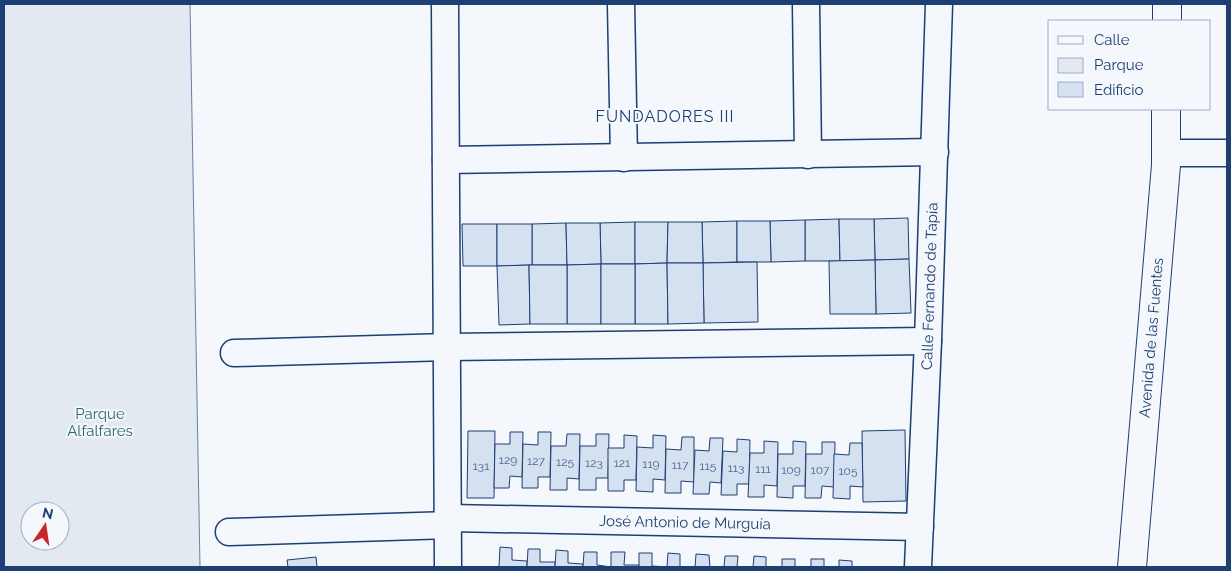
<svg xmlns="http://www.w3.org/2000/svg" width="1231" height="571" font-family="Raleway,sans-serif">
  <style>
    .green { fill: #e3e9f0; stroke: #687fa3; fill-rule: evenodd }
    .building { fill: #d5e0f0; stroke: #1d3f73 }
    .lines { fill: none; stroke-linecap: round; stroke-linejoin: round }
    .street-casing { stroke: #1d3f73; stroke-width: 29 }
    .secondary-casing { stroke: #1d3f73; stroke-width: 30 }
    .street { stroke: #f4f7fb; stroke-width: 26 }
    .secondary { stroke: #f4f7fb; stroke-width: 28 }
    .labels { text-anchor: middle; stroke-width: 4; stroke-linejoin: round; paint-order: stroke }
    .number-label { font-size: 12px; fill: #4b6792 }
    .street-label { font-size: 15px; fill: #1d3f73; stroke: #f4f7fb }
    .park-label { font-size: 15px; fill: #2c6c60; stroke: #f4f7fb }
    .neighbourhood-label { font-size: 16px; letter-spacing: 1px; fill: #1d3f73; stroke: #f4f7fb }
  </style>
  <rect width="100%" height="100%" fill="#f4f7fb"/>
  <!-- green -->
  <path class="green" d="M4,4H190L200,567H4ZM30,511H60V541H30Z"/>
  <!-- building -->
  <g class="building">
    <polygon points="908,218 909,259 875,260 874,219"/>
    <polygon points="839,219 840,261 805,261 805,220"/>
    <polygon points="839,219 874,219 875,260 840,261"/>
    <polygon points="805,220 805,261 771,262 770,221"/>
    <polygon points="737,221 737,262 703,263 702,222"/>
    <polygon points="737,221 770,221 771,262 737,262"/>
    <polygon points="635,222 635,264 601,264 600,223"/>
    <polygon points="635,222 668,222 667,263 635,264"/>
    <polygon points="668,222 702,222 703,263 667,263"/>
    <polygon points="566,223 567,265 532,265 532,224"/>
    <polygon points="566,223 600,223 601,264 567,265"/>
    <polygon points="462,224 497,224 497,266 463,266"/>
    <polygon points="497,224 532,224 532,265 497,266"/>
    <polygon points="909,259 911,313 876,314 875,260"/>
    <polygon points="875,260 876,314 830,314 829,261"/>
    <polygon points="757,262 758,322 704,323 703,263"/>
    <polygon points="667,263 668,324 635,324 635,264"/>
    <polygon points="667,263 703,263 704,323 668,324"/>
    <polygon points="601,264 601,324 567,324 567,265"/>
    <rect x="601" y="264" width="34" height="60"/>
    <polygon points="529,265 530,324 499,325 497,266"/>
    <polygon points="529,265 567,265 567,324 530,324"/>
    <polygon points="905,430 906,501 863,502 862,431"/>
    <polygon points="468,431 495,431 494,498 467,498"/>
    <polygon points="510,432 523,432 522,477 510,476 509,488 494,488 495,444 510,444"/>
    <polygon points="538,432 551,432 550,477 538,477 538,488 522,488 523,444 538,445"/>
    <polygon points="567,434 580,434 579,479 567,478 567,490 550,490 551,446 566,446"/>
    <polygon points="596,434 609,434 608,478 596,478 596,490 579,490 580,446 596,446"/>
    <polygon points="624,435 637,436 636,480 624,480 624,491 608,491 608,448 624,448"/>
    <polygon points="653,435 666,436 665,480 653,479 653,492 636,491 637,447 653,448"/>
    <polygon points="682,437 694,437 694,482 681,481 681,493 665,493 666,449 681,450"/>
    <polygon points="710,438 723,438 721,483 710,482 709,494 693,494 695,450 709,451"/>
    <polygon points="737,439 750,440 749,484 737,484 737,495 721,495 723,451 737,452"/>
    <polygon points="764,441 778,442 777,486 764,485 764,497 748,497 750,453 764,453"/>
    <polygon points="793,441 806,442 805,486 793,486 793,498 777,497 778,454 793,454"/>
    <polygon points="822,442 835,442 834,487 822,486 821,498 805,498 806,454 822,454"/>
    <polygon points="850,443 862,443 863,487 850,486 850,499 833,498 834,454 849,455"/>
    <polygon points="500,547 512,548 512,560 527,561 527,567 499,567"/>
    <polygon points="528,549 540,549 540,562 555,562 555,567 527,567"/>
    <polygon points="556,550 568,551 568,563 583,564 583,567 555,567"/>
    <polygon points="584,552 597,552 597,565 611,567 583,567"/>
    <polygon points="611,552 625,552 624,565 639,565 639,567 611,567"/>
    <polygon points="639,553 652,553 652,566 667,567 639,567"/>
    <polygon points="668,553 680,554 680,567 695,567 667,567"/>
    <polygon points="696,554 709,555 710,567 695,567"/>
    <polygon points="725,556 738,556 737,567 724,567"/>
    <polygon points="754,556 766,557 766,567 753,567"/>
    <polygon points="316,557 317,567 288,567 287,560"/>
    <rect x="782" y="559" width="13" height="8"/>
    <rect x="811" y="559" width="13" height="8"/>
    <polygon points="839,560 852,561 852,567 839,567"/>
  </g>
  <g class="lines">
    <!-- street casing -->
    <g class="street-casing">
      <g id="street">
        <polyline points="445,4 448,567"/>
        <polyline points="621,4 624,158"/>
        <polyline points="806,4 808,155"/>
        <polyline points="1166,153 1227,153"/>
        <polyline points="446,160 935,152"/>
        <polyline points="234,353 448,347 928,341"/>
        <path id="s1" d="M450,518L920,527"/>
        <polyline points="229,532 450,525"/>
        <path id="s2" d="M918,567L928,341L939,4"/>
      </g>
    </g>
    <!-- secondary casing -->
    <g class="secondary-casing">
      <g id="secondary">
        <polyline points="1167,21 1167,4"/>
        <path id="s3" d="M1132,567L1166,165V109"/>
      </g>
    </g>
    <!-- street -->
    <use href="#street" class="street"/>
    <!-- secondary -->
    <use href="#secondary" class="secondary"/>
  </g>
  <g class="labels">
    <!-- number labels -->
    <g class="number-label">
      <text x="508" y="464">129</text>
      <text x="536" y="465">127</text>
      <text x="565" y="466">125</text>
      <text x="594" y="467">123</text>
      <text x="622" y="467">121</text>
      <text x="651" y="468">119</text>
      <text x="680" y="469">117</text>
      <text x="481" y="470">131</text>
      <text x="708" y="470">115</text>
      <text x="736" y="472">113</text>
      <text x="763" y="473">111</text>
      <text x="791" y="474">109</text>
      <text x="820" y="474">107</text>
      <text x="848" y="475">105</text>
    </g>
    <!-- street labels -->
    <g class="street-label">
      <text dy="5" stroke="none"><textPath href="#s2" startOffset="281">Calle Fernando de Tapía</textPath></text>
      <text dy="5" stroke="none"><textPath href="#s3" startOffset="230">Avenida de las Fuentes</textPath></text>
      <text dy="5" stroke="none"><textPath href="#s1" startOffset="235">José Antonio de Murguía</textPath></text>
    </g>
    <!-- park labels -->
    <g class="park-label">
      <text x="100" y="419">Parque<tspan x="100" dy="17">Alfalfares</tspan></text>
    </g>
    <!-- neighbourhood labels -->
    <g class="neighbourhood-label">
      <text x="665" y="122">FUNDADORES III</text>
    </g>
  </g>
  <!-- border -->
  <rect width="1231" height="571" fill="none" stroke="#1d3f73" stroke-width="10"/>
  <!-- legend -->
  <rect x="1048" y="20" width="162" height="90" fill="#f4f7fb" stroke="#9eadc5"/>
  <rect x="1058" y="36" width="25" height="8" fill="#f4f7fb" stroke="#9eadc5"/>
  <text x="1094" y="45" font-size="15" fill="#1d3f73">Calle</text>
  <rect x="1058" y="58" width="25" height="15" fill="#e3e9f0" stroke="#9eadc5"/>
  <text x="1094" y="70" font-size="15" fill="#1d3f73">Parque</text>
  <rect x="1058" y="82" width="25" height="15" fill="#d5e0f0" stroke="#9eadc5"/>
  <text x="1094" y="95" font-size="15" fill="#1d3f73">Edificio</text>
  <!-- north arrow -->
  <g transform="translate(45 526) rotate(13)"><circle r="24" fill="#f4f7fb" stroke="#9eadc5"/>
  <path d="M0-4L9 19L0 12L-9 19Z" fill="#c62828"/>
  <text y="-8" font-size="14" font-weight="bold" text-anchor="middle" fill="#1d3f73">N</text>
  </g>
</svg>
